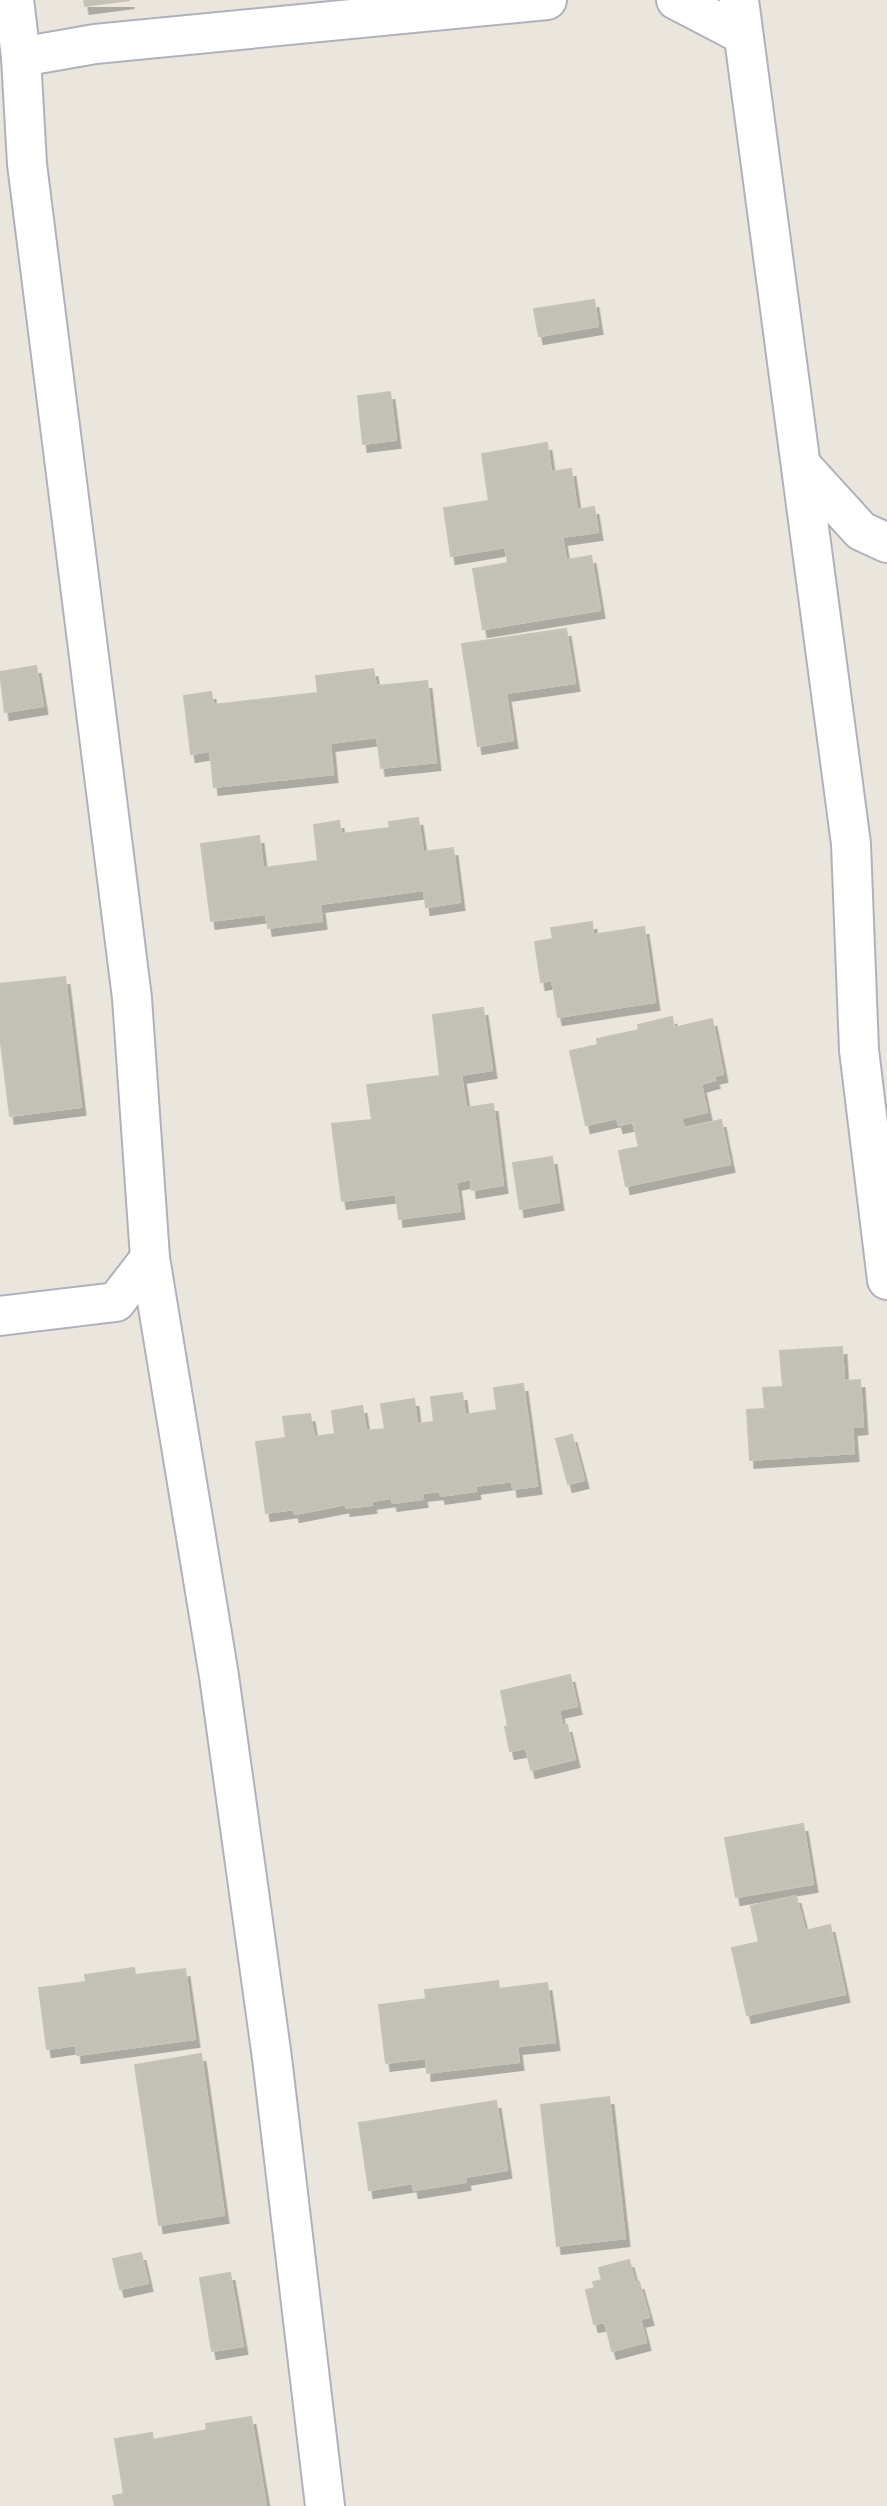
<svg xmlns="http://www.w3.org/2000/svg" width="887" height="2506" font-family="Helvetica,sans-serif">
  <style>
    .building { fill: #c3c0b8; stroke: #c6c2b7; stroke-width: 2; filter: url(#shadow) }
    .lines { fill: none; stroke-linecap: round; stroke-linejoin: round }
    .minor-casing { stroke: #b0b1bc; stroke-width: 42 }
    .minor { stroke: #fff; stroke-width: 38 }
  </style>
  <defs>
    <filter id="shadow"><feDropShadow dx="4.5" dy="8" stdDeviation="0" flood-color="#0004"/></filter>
  </defs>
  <rect width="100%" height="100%" fill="#eae6dd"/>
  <!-- building -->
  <g class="building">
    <polygon points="84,0 130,0 85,6"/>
    <polygon points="594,300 598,326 539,336 534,309"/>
    <polygon points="390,392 396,440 363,444 358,396"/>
    <polygon points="547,443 551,472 571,469 577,510 594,507 598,532 562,537 566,560 591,556 600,610 483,629 473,569 508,563 505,547 451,556 444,508 489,501 482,454"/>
    <polygon points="566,629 575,683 506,693 513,740 478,746 462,644"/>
    <polygon points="36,666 43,706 5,712 0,672"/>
    <polygon points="373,669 376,686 427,681 436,762 381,768 377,737 330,743 333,774 214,787 210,751 191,754 184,696 211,692 213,705 318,693 316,676"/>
    <polygon points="418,818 423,852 453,848 460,902 426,907 424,890 320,904 322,921 268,928 266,914 211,921 201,844 259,836 263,868 318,861 314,825 339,821 341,834 390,828 389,822"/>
    <polygon points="592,922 593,935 644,927 655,1002 558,1017 552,980 541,982 535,942 553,939 551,928"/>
    <polygon points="65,977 81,1107 10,1116 0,1035 0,984"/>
    <polygon points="483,1008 492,1070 461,1075 466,1108 493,1104 503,1185 472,1190 471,1179 456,1182 460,1211 399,1219 396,1194 342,1201 332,1124 372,1120 367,1085 440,1076 433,1015"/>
    <polygon points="672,1017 674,1028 712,1019 723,1074 714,1076 715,1080 701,1084 707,1112 681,1118 684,1128 721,1120 730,1164 626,1186 619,1151 639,1147 633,1122 619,1125 617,1118 586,1125 570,1051 598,1045 597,1039 639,1030 638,1025"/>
    <polygon points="552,1157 559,1202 520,1209 513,1163"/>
    <polygon points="842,1347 844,1381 860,1380 863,1426 852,1427 854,1453 750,1460 747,1410 765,1409 763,1388 783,1387 780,1351"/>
    <polygon points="523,1384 537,1486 513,1489 512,1481 475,1486 476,1491 441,1496 440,1491 422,1493 423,1499 393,1503 392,1498 371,1501 372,1505 346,1508 346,1504 295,1514 294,1509 266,1513 256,1442 286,1438 283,1417 310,1414 314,1437 335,1434 332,1411 362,1406 366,1431 385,1429 381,1404 414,1399 417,1424 434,1422 431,1397 462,1393 465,1415 497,1410 494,1388"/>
    <polygon points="572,1435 584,1480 568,1484 556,1439"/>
    <polygon points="570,1675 577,1706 559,1710 562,1726 567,1725 575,1759 531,1770 526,1748 510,1751 505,1727 508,1726 501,1691"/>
    <polygon points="803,1824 813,1884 736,1897 725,1838"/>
    <polygon points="796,1896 805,1931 830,1925 845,1994 747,2015 732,1948 759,1942 751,1906"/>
    <polygon points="134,1968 135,1975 185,1969 195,2039 77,2055 76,2045 47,2049 39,1988 86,1982 85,1975"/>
    <polygon points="498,1981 499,1989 547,1983 555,2042 517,2046 519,2062 427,2073 426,2058 386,2063 379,2005 426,1999 425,1990"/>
    <polygon points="201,2054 224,2215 159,2225 135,2065"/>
    <polygon points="609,2097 625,2238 557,2246 541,2105"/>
    <polygon points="496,2101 507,2170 465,2177 466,2182 414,2190 413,2183 369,2190 359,2123"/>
    <polygon points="141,2253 148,2283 120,2289 113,2259"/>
    <polygon points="629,2260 635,2283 639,2282 649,2317 640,2319 646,2342 612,2351 605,2322 594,2324 586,2290 595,2288 593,2282 602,2280 599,2268"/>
    <polygon points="230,2273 243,2346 212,2351 200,2278"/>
    <polygon points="251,2417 266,2506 115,2506 113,2496 124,2494 115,2439 152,2433 153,2440 207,2430 206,2424"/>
  </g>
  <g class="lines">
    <!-- minor casing -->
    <g class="minor-casing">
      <g id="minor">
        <polyline points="14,0 21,57 27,164 132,998 150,1258 219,1676 272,2058 325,2506"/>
        <polyline points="676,0 743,35"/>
        <polyline points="739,0 851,844 859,1050 887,1280"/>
        <polyline points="21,57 95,44 547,0"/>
        <polyline points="802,466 861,531 887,543"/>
        <polyline points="0,1316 116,1302 150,1258"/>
      </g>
    </g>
    <!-- minor -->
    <use href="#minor" class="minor"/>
  </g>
</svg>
